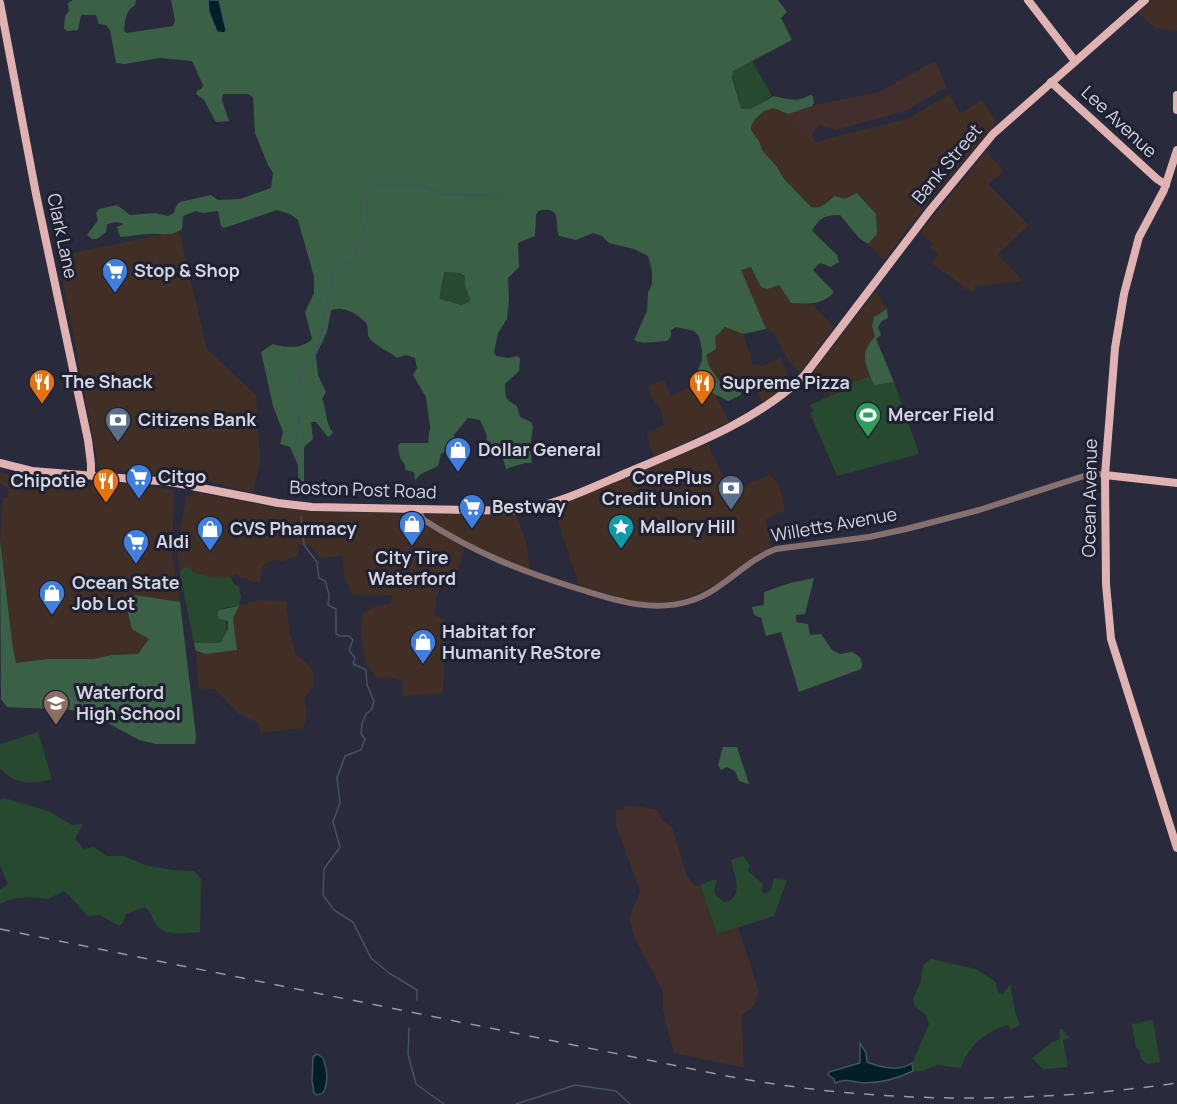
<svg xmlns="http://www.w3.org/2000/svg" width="1177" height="1104" font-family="Manrope,sans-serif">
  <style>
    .commercial { fill: #412f26 }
    .industrial { fill: #422e2a }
    .green { fill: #264930 }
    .forest { fill: #3a6145; fill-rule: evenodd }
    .water { fill: #021f27; stroke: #40555e; stroke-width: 1.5 }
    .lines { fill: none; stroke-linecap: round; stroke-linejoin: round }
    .stream { stroke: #40555e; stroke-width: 1.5 }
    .minor { stroke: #866f6f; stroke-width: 6 }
    .major { stroke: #e0b2b2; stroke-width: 8 }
    .rail { stroke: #9698a5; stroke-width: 1.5; stroke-dasharray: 10 10; stroke-linecap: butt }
    .labels { text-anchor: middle; stroke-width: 6; stroke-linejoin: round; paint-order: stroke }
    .street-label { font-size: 18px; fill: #d2d4df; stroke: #1f2031 }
    .poi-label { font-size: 18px; font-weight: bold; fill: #d2d4df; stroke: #1f2031; text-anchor: start }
  </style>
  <rect width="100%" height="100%" fill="#292a3c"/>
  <!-- commercial -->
  <g class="commercial">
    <polygon points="1153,0 1177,0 1177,31 1156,28 1138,13"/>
    <polygon points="950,94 958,110 962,113 982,100 997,122 931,199 884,260 868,244 875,237 877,231 876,214 860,195 856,194 851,198 845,199 838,196 832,197 823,205 814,208 811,207 784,179 777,167 762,150 759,141 751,130 751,126 756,117 764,111 773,108 785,114 807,138 811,138 813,136 816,143 841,135 907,119"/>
    <polygon points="986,151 1004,171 988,184 1029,225 998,254 1023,281 975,286 975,291 965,289 963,286 932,263 938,254 930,248 933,243 920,233"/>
    <polygon points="179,231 207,349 256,395 260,460 253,493 195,478 99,468 58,256"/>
    <polygon points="751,267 761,287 767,289 779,285 787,297 798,303 813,305 834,327 801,372 789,362 774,333 766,329 741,273 741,270"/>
    <polygon points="876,291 887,309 874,317 872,325 876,338 864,358 870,376 846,385 846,389 830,396 825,386 816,377 814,379 810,376"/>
    <polygon points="725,327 743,334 753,364 763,366 780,358 791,383 775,396 763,403 749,378 735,386 729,383 723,386 709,366 706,355 716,346 715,337"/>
    <polygon points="664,380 671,396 693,385 701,385 703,389 711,391 715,393 729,422 654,457 646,434 664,425 661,410 657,403 655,404 647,387"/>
    <polygon points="709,443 711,452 730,489 734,491 770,474 779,485 785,510 765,520 772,547 757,554 719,582 703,591 678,601 639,603 579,585 553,506"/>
    <polygon points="0,472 22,479 49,482 139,484 174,490 172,554 180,602 135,595 128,606 149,639 138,654 112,655 93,659 48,659 16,663 13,649 0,540 3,498 8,497 8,488 0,483"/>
    <polygon points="195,492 278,508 323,512 402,513 409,515 464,548 454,587 439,589 436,600 434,615 445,620 443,693 402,696 403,681 388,677 377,678 366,664 361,636 363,613 375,606 391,603 392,595 353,595 344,576 343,556 320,558 312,547 298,544 298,555 283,561 273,560 262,567 260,584 236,575 228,578 214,578 192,572 180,573 178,555 178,543 186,498"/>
    <polygon points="459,513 517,515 527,546 530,569 501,559 462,540 428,518 427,515 431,514"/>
    <polygon points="257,600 286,601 290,634 296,655 308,664 314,674 314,686 304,698 307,712 304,728 260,733 259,724 238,713 215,689 199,690 196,651 200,654 237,650 233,618 239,606"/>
  </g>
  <!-- industrial -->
  <g class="industrial">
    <polygon points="935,61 947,87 905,111 836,130 821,125 815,129 811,138 807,138 785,114 814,105 879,92"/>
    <polygon points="631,805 657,810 662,820 672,827 687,876 695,886 700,885 717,934 738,927 759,991 754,1006 742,1015 744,1068 674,1053 663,1012 663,991 636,941 629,919 640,891 616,826 616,811"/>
  </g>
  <!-- green -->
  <g class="green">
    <polygon points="752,61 772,96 750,109 743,110 740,105 732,74 735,70"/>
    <path d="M446,272L460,273L465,276V285L470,299L469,302L460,305L440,299C439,296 444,274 446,272Z"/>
    <polygon points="870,376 874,385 894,382 919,454 837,476 810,413 814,411 810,405 846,389 846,385"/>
    <path d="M185,567L192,569V572L214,578L231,577L233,583L239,587L241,597L239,606L222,608C227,621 230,629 221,641L211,643H194L180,573L182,569Z"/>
    <path d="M38,732L52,779C31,785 15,785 0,768V744Z"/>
    <path d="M4,798L48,811L72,825L83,824L75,839L84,849L94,847L107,856H124L145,865L172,870L194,871L201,879L200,932C186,933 164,938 155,923C150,915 152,914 145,907L126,914L123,923L119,926L100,915L88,916C79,908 74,899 64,891L48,899L31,897L11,899L0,904V890L8,884L0,865V799Z"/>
    <path d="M743,856L750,866L748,871L763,884L762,891L764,894L771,890L774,878L787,880L774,916L717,934L700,885L712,880H717L714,890L715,895L724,902L730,901C743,890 734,875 731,860Z"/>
    <path d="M931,959L976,969L996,982L997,991L1002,995L1010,984L1015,1011L1020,1025L1011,1030L1008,1025C986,1030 968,1047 961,1068L937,1065L923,1071H913L912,1064L929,1024L925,1014L915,1007L913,999L921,981L923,965Z"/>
    <polygon points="1153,1020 1160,1062 1147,1064 1141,1059 1139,1049 1136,1048 1132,1024"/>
    <polygon points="1059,1029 1063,1029 1065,1034 1070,1037 1063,1040 1068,1067 1045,1069 1045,1071 1032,1058 1052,1042 1060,1039"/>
  </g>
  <!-- forest -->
  <g class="forest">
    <path d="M73,0H136L135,5C125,11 125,21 124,31L127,33L173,26L175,20L171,0H208L209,12L226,30L219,0H778L787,12L781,18L792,40L733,71L732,77L740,105L742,109H750L774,96C788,99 796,103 810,95L813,96L814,103L812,106L788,114L773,108L764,111L756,118L751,126V130L759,141L762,150L777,167L784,179L811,207C822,210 827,201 835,196L845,199L857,193L876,214L877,234L868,244L859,238L840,215C825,215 819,218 812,231L837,255L839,262L831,267L820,263L813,270L834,292C823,305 809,304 791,303L779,285L767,289L761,287L751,267L741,270L766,329L743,334L725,327L715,337L716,349L706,355L709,366L723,386L733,384L741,392V395L728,401L701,387L698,370L702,360V350L699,336L694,331L676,327L671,330V336L667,341C657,341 643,345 634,340L647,311L648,293L652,284V271L648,256L634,249L609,243L602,236L593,233L576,240L559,236C554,222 563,205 538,211L536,215L535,236L518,243L519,267L508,278L509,300L507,319L498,333L494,352L496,356L509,358L517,356L520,358L519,371L505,384C506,400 504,398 517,406L520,417L531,422L533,427L530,448L532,463H525L506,469L501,451L485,449L487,436L480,420L468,418L454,435L453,446L441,454L438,466L421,474L415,480L414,472L405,470V465L400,458L398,446L400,443H428L430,427L426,397L413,375L417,368L415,358L406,355L397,358C389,351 377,347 370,339C366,334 369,330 367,325C362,315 340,304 331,311L327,332L316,355L318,375L326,392L322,399C327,411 325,422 333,433L328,437L316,422H311L313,439L304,447V492L303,495L299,494L298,465L290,447L280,444L283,432L273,406L261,352L273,344C284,348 303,349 312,339L305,312L314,293V277L298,220L290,214L277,210L224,228L221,226L218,211L203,213L196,211L183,216L182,229C171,237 161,233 149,234C139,234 130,237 120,237L117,227L124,224L117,222L107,224L106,232L97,239H92L87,235L98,220L96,213L99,209L117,205L130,215L155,213L168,216L174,213L176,206L180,202L211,195L218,200L240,199L271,188L273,173L268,165L255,133L253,97L248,94H223L222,100L229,121L216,122L204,100L196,94L197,91L202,88L203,85L192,61L160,58L125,64L116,63L110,30L106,25L99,24L96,15H81L78,30L67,31L64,29L65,16L69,11L68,3ZM445,272L460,273L465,276V285L470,299L469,302L461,305L440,299C439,296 444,274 445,272Z"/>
    <path d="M887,309L888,318L882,321L878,327L881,335L876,339L894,382L874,385C866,364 858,354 875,337L872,325L874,317Z"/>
    <polygon points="0,540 13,649 16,663 48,659 93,659 112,655 138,654 149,639 132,629 128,613 131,597 135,595 180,602 196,736 195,744 156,744 139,740 104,721 72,710 7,707 1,699"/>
    <polygon points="814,578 805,614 796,615 796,622 808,624 810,635 821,634 832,650 840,654 852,652 860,657 862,664 861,669 799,692 781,632 766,636 761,618 754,615 752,607 764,605 764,592 790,583"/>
    <polygon points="239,606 233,618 237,650 206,654 196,651 194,643 211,643 221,642 228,629 228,621 220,619 217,614 219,610"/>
    <polygon points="723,747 737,747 749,784 739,781 735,771 727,767 721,770 718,765"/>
  </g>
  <!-- water -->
  <g class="water">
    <polygon points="208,0 219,0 226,30 225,33 217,32 209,12"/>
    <path d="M860,1043L866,1053L867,1062C880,1067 900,1072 912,1063L913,1071C899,1078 880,1083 864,1083C853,1082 845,1078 835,1083L834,1079L828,1075L829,1072L860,1063Z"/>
    <path d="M317,1054L323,1058C327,1069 329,1082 323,1093L317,1095L314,1093L312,1080L313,1057Z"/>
  </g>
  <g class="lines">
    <!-- stream -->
    <g class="stream">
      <path d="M300,494L299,467L295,447L299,424L298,407L293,394L300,383L303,368L312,365L320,338L334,270L353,260C356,246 364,241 364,225L368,221L366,193L373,186H425L441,194L508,196"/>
      <polyline points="301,517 304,545 317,562 319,578 325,581 329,594 328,605 336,609 336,634 340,636 349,636 353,640 349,650 355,658 353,664 366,670 367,685 374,701 372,709 366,714 362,724 361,734 365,739 361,750 345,756 337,778 340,803 333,822 340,847 324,869 323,895 334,910 353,922 371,958 389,973 417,990 417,1000"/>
      <polyline points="409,1028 408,1054 416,1084 444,1104"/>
      <polyline points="516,1104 575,1085 616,1091 630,1104"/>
    </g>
    <!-- minor -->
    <path class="minor" d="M420,510L421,516L424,520C475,553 521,571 579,589C616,600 651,613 690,601C723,591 744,561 776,549L869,537L906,529L979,510L1093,473L1105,475"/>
    <!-- major -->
    <g class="major">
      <polyline points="1028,0 1075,61"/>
      <polyline points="0,3 36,194 88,440 91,464 91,475"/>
      <polyline points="1051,82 1157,179 1166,185"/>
      <polyline points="1177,95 1177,110"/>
      <polyline points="1177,150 1164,190 1139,237 1124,294 1115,348 1105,475 1106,584 1111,639 1177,848"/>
      <path d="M0,463L32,471L171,482L278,503L312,507L517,511C554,506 591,488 626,473C688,447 754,423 804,376L931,209L993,134L1145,0"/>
      <polyline points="1105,475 1177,483"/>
    </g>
    <!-- rail -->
    <path class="rail" d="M0,929L732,1077C878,1104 1031,1104 1177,1083"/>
  </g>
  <!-- icons -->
  <defs>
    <g id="supermarket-pin" transform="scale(1.35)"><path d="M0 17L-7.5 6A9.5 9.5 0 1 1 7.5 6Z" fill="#3f7fe0" stroke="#1f2031"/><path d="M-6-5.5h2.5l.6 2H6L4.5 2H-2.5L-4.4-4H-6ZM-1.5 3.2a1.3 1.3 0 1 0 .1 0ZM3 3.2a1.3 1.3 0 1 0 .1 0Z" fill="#fff"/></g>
    <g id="restaurant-pin" transform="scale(1.35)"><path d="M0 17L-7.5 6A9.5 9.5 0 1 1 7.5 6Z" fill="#e8710a" stroke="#1f2031"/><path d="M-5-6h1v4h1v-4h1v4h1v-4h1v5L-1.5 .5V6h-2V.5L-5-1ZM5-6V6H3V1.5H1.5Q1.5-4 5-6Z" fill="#fff"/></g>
    <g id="stadium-pin" transform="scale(1.35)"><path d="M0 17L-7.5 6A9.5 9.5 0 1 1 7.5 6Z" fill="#2e9e5b" stroke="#1f2031"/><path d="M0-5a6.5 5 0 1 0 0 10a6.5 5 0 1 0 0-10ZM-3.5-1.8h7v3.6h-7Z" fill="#fff"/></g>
    <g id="bank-pin" transform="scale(1.35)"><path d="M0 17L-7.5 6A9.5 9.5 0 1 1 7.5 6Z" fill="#5c6f8a" stroke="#1f2031"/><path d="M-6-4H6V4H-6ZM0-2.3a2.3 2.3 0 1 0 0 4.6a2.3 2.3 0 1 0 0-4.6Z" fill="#fff"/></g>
    <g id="shop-pin" transform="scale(1.35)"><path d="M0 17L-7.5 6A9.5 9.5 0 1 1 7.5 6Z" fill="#3f7fe0" stroke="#1f2031"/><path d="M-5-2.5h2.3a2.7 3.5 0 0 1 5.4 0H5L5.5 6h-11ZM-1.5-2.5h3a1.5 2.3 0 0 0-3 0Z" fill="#fff"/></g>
    <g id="sight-pin" transform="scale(1.35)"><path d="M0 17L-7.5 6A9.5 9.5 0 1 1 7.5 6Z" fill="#0f9aa8" stroke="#1f2031"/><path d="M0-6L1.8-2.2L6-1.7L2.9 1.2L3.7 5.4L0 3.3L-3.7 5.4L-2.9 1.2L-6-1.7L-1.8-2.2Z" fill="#fff"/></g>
    <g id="school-pin" transform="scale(1.35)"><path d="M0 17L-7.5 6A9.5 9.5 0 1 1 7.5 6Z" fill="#8d6e63" stroke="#1f2031"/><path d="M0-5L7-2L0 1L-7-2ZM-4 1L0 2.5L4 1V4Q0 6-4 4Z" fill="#fff"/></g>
  </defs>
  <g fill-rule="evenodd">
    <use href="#supermarket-pin" x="115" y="271"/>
    <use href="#restaurant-pin" x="42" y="382"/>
    <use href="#restaurant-pin" x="702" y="383"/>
    <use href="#stadium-pin" x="868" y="415"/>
    <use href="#bank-pin" x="118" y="420"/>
    <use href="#shop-pin" x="458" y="450"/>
    <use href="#supermarket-pin" x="139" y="477"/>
    <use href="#restaurant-pin" x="106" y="481"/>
    <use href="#bank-pin" x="731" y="488"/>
    <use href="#supermarket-pin" x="472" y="507"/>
    <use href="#shop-pin" x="412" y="524"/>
    <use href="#sight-pin" x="621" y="527"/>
    <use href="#shop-pin" x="210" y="529"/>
    <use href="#supermarket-pin" x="136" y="542"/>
    <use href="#shop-pin" x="52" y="593"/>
    <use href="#shop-pin" x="423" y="642"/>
    <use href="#school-pin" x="56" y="703"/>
  </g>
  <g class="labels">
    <!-- street labels -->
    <g class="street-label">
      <text transform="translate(1119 122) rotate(43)" y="6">Lee Avenue</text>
      <text transform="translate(947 164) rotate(-50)" y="6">Bank Street</text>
      <text transform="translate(62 236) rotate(78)" y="6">Clark Lane</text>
      <text transform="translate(363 490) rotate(2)" y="6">Boston Post Road</text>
      <text transform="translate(1090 498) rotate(-89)" y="6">Ocean Avenue</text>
      <text transform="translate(834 525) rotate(-10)" y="6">Willetts Avenue</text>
    </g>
    <!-- poi labels -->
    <g class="poi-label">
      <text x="134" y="277">Stop &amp; Shop</text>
      <text x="62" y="388">The Shack</text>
      <text x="722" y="389">Supreme Pizza</text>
      <text x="888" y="421">Mercer Field</text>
      <text x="138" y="426">Citizens Bank</text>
      <text x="478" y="456">Dollar General</text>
      <text x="158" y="483">Citgo</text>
      <text x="712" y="484" text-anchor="end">CorePlus<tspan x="712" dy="21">Credit Union</tspan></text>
      <text x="86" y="487" text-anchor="end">Chipotle</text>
      <text x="492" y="513">Bestway</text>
      <text x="640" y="533">Mallory Hill</text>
      <text x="230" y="535">CVS Pharmacy</text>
      <text x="156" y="548">Aldi</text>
      <text x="412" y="564" text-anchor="middle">City Tire<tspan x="412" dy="21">Waterford</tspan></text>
      <text x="72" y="589">Ocean State<tspan x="72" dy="21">Job Lot</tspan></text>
      <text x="442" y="638">Habitat for<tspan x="442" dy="21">Humanity ReStore</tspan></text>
      <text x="76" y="699">Waterford<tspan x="76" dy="21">High School</tspan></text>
    </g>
  </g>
</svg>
